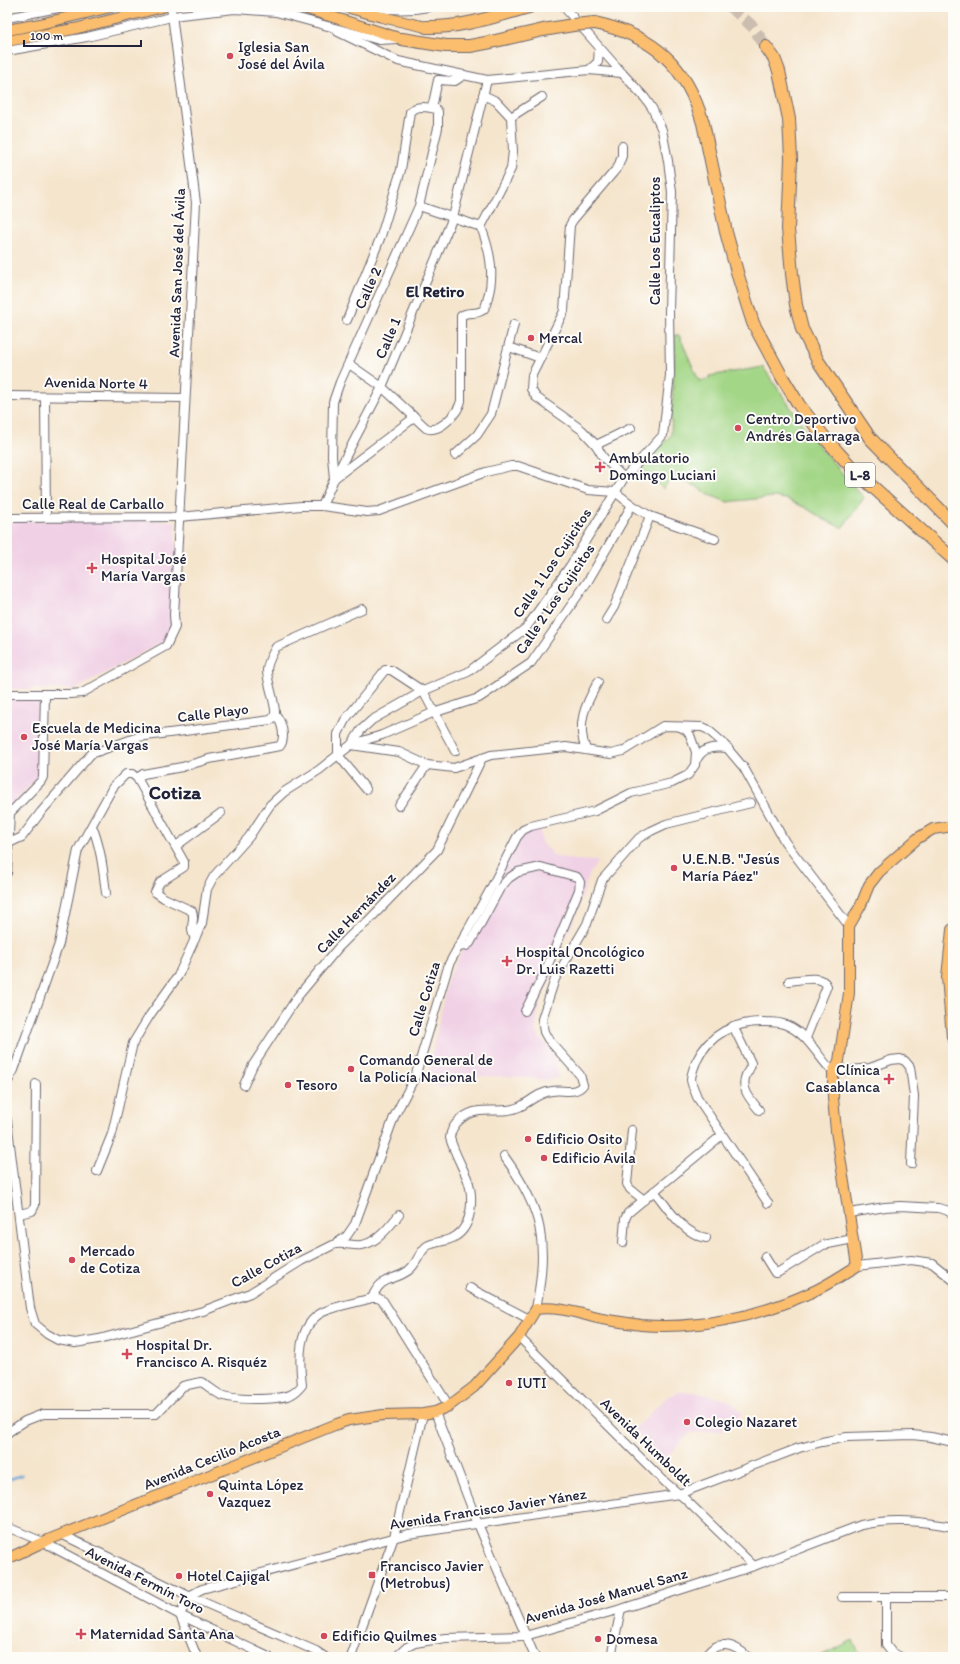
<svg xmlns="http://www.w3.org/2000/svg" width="960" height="1664" font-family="Itim,sans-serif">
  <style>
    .built { fill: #f0d0e5 }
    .green { fill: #a3d686; stroke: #627c60 }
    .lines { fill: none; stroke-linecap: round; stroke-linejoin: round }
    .stream { stroke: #69a3d8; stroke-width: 2.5 }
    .highway-tunnel { stroke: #cbbeb0; stroke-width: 12; stroke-dasharray: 12 6; stroke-linecap: butt }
    .minor-casing { stroke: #6c666e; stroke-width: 10 }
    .major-casing { stroke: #6c666e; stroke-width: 12 }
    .highway-casing { stroke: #6c666e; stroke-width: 14 }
    .minor { stroke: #fff; stroke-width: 8 }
    .major { stroke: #fbbd6e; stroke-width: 10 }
    .highway { stroke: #fbbd6e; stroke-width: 12 }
    .highway-bridge-casing { stroke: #6c666e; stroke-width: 14; stroke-linecap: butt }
    .highway-bridge { stroke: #fbbd6e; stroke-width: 12 }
    .poi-dot { fill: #d1495b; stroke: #fdfcf7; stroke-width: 1.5 }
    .labels { text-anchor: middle; stroke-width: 4; stroke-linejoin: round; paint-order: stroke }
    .shield { fill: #fdfcf7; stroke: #646373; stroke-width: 1 }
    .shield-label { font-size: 14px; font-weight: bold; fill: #22223b }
    .poi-label { font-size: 15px; fill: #22223b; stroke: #fdfcf7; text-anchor: start }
    .street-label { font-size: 15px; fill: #22223b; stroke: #fdfcf7 }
    .neighbourhood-label { font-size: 16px; font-weight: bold; fill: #22223b; stroke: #fdfcf7 }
    .district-label { font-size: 19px; font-weight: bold; fill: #22223b; stroke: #fdfcf7 }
  </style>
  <rect width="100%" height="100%" fill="#fdfcf7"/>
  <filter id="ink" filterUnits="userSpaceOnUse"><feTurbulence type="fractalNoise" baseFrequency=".025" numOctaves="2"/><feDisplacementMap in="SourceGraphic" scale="8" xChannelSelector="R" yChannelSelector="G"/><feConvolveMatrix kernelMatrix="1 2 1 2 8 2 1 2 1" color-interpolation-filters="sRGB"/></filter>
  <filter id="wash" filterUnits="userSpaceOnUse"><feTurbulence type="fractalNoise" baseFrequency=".012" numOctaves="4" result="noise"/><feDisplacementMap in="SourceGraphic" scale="16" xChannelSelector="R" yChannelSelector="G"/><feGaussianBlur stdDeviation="0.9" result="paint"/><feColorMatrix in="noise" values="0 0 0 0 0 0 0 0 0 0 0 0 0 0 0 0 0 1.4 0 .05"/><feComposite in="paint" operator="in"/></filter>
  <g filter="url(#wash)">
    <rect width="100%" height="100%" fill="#f5e5cd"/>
    <!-- built -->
    <g class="built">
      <polygon points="7,521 175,521 180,616 171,637 76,689 7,689"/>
      <polygon points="7,698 41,698 39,776 7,811"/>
      <polygon points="531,830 540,830 541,842 554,856 574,860 598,861 590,873 573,923 560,948 554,974 542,991 535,1031 554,1055 559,1078 543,1080 517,1077 481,1076 440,1088 427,1076 448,979 515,842 523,832"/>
      <polygon points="679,1392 695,1392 731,1401 742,1413 723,1431 690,1433 662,1461 633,1430 668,1396"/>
    </g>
    <!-- green -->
    <g class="green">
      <polygon points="675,335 679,335 699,381 709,379 709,376 763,367 811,437 864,498 842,528 823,519 806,508 786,499 774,497 727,502 707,494 696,486 671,478 663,489 641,467 671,435"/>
      <polygon points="853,1640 861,1657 818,1657"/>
    </g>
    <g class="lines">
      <!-- stream -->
      <polyline class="stream" points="7,1480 22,1475"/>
    </g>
  </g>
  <g filter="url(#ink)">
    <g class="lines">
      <!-- highway-tunnel -->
      <polyline class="highway-tunnel" points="731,7 753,27 766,47"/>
      <!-- minor casing -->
      <g class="minor-casing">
        <g id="minor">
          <path d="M376,7C394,11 412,10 429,7"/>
          <polyline points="7,18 63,7"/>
          <polyline points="338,32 398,61 487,80 589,70 622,73"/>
          <polyline points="7,51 87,37 180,15 235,9 276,12 379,40 397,39"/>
          <polyline points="589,70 598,62 599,48"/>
          <polyline points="432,108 438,80 455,81 464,75"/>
          <polyline points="511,117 542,97"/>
          <polyline points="622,146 622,156 618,167 573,220 570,225 564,311 532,375 531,389 536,397 582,430 596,445 603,457 624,478"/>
          <polyline points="419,206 481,227 511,169 513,151 511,117 496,101 483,95"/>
          <polyline points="509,347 540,358"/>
          <path d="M349,364L382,387L426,428C439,434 458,413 461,401V316C467,310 478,316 484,309C486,306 487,301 488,297C495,273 490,250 481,227"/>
          <polyline points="7,396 185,398"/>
          <polyline points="45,397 46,517"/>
          <polyline points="596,445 631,428"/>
          <polyline points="455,455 477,435 491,414 514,324"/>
          <polyline points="336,477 415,417"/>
          <path d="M334,479L332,456L333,402L340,382L419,206L438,128V112L436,109C428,107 415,105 410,112L401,170L381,236L347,320"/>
          <polyline points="322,506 334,479 382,387 453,217 487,80"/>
          <polyline points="7,518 179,517 301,506 322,506 367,512 379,511 486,472 511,466 518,466 588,490 615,492 632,505 650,516 715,539"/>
          <polyline points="606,620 614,607 650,516"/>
          <polyline points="7,694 70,694 82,693 166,646 175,627 174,615 196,203 171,7"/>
          <polyline points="356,743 382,735 430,714 479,698 531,663 588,581 632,505"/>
          <polyline points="351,745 399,752 427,765 454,768 491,755 566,747 611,754 623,751 663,726 702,727 707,729 722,742 744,768 785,842 849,926"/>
          <path d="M586,750C576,724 585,705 598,682"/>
          <path d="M697,759C704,746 715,747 728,748"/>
          <path d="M137,778L143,774L182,767L209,759L280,746C286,738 282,721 275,714"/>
          <polyline points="366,789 338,755 338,734 345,720 385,670 391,670 423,691 455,751"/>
          <polyline points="399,806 427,765"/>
          <path d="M92,826C101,848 103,869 106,893"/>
          <path d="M7,844L22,837L41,812L91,754L138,737L271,720C272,718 274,717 275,715C277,708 267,681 267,671C267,662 272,655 276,647L362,609"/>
          <polyline points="176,846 221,813"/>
          <polyline points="7,873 10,813 41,781 43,777 45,694"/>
          <polyline points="458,947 466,946 470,943 500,888 509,878 518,872 541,867 577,877 580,882 579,890 545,972 525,1011"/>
          <path d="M789,981C799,980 823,974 827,986L806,1038"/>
          <path d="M733,1026L751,1063C751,1069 748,1070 746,1075C740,1089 751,1100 759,1110"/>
          <path d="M7,1083L14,1070L59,944L78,850L113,787L126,774H132L137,778L184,862V867L160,882L155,892L164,898L192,911C196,921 188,926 195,939"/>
          <polyline points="244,1085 253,1065 298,996 338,948 354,932 367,922 437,850 482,758"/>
          <polyline points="7,1120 30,1308 35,1324 47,1334 58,1340 75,1343 99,1339 203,1311 250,1293 301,1261 335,1244 346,1237 355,1224 394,1117 415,1077 449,964 490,890 517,837 523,830 531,826 595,811 631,793 672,783 688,775 695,765 696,752 690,735 686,730 680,727"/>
          <polyline points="632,1130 627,1184 630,1189 644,1200"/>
          <path d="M504,1156C544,1211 548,1242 536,1309"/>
          <polyline points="97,1171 112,1134 133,1043 150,1015 178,976 202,923 207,889 214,876 249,837 270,805 284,792 319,770 338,755 351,745 361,730 372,720 423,691 468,672 526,628 570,566 624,478 663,435 670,375 669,312 672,192 668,161 662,130 652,108 645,98 622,73 564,7"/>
          <path d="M654,1191C669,1209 682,1233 706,1238"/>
          <path d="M768,1203L697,1097C695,1091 692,1086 691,1080C691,1074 694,1067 696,1062C709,1034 735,1021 765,1022C772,1022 780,1022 786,1025C807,1033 818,1057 833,1072L870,1068L891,1060L900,1059L905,1061L910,1067L914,1096L911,1164"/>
          <polyline points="850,1213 885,1207 900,1206 938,1208 946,1210 953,1214"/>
          <polyline points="19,1214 32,1211 35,1205 36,1084"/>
          <polyline points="623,1243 625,1219 628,1213 722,1135"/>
          <path d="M336,1244C345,1243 354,1246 361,1245C378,1243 389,1226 399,1215"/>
          <polyline points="765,1257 775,1273 777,1273 823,1245 853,1239"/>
          <polyline points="857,1266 911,1260 932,1263 953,1280"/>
          <polyline points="470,1288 529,1319"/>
          <polyline points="372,1298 378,1298 383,1301 449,1406"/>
          <polyline points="519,1337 665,1482 685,1499 754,1566"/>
          <polyline points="435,1412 478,1524 535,1657"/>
          <path d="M7,1433L25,1421L43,1414H156L183,1386L201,1382C207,1385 212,1390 219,1394C231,1401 277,1400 290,1395C295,1393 299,1389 302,1385C299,1360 297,1325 323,1312C338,1305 356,1303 372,1298C382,1274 394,1282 409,1270C417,1264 419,1252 427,1246C436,1241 448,1242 456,1236C473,1225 474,1195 467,1178C461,1164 454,1152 450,1138C451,1124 465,1113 479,1111C493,1109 506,1113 519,1107C530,1102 539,1092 552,1091C563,1089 575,1095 583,1085L580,1075L548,1039L544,1032L542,1019L555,979L587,924L602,880L639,838L651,831L666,824L751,803"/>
          <polyline points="7,1527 43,1542 180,1615 269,1657"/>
          <polyline points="63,1535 189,1596 316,1651 325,1657"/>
          <polyline points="842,1597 886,1597"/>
          <polyline points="7,1655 9,1657"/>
          <polyline points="197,1657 180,1615 189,1596 202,1589 408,1534 679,1494 799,1448 822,1442 847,1437 912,1435 931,1437 953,1442"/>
          <polyline points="351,1657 394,1537 423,1414"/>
          <path d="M396,1657L407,1647L415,1643L445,1638L525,1636L621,1609L754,1566L861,1525C892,1518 922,1521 953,1527"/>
          <polyline points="611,1657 621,1609"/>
          <path d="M705,1657C717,1638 734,1644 748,1657"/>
          <polyline points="901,1657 892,1653 886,1645 886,1597 953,1597"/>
        </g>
      </g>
      <!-- major casing -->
      <g class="major-casing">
        <g id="major">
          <polyline points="301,7 402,39"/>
          <polyline points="346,7 382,17 426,27"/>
          <polyline points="7,30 40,24 111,7"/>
          <polyline points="7,41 74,29 163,7"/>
          <path d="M7,1559L43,1542L337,1424L349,1420L383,1415L423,1414L435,1412L449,1406L474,1387L519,1337L536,1309C559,1306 580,1314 602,1319C614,1321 628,1323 641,1325C698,1330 760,1316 812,1292C828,1285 842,1275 857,1266L836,1131L833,1098V1072L839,1061L849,993V926L861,905L869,885L879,872L918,838L933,829L953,826"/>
        </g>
      </g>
      <!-- highway casing -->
      <g class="highway-casing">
        <g id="highway">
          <path d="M595,23C654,36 686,65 703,123L726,232L739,279L753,323L782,377L799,405L825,438L853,469L953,559"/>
          <path d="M426,27C461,28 496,16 529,7"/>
          <polyline points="402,39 446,46 470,46 491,42 543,30 573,25"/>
          <polyline points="766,47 774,58 779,71 789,119 791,159 788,229 792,274 796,305 802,329 818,361 870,438 953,523"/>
          <polyline points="953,930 948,977 953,1037"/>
        </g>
      </g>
      <!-- minor -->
      <use href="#minor" class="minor"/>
      <!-- major -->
      <use href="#major" class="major"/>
      <!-- highway -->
      <use href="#highway" class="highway"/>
      <!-- highway-bridge casing -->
      <g class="highway-bridge-casing">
        <polyline id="highway-bridge" points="573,25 595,23"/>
      </g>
      <!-- highway-bridge -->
      <use href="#highway-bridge" class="highway-bridge"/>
    </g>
  </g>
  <!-- markers -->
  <g class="poi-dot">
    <circle cx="230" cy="56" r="4"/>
    <circle cx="531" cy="338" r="4"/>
    <circle cx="738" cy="428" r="4"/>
    <path d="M598 461h4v4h4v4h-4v4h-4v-4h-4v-4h4z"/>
    <path d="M90 562h4v4h4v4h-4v4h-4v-4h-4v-4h4z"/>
    <circle cx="24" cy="737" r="4"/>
    <circle cx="674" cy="868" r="4"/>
    <path d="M505 955h4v4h4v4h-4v4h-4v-4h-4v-4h4z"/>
    <circle cx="351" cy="1069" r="4"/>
    <path d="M887 1073h4v4h4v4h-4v4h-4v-4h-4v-4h4z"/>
    <circle cx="288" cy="1085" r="4"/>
    <circle cx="528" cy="1139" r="4"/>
    <circle cx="544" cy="1158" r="4"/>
    <circle cx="72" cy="1260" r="4"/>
    <path d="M125 1348h4v4h4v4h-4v4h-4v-4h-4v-4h4z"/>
    <circle cx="509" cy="1383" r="4"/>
    <circle cx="687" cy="1422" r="4"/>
    <circle cx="210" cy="1494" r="4"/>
    <rect x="368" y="1571" width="8" height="8" rx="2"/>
    <circle cx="179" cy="1576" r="4"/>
    <path d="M79 1628h4v4h4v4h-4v4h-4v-4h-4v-4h4z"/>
    <circle cx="324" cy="1636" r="4"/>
    <circle cx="598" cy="1639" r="4"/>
  </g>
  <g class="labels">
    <!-- shield labels -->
    <rect class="shield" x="845" y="463" width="30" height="24" rx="3"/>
    <g class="shield-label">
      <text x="860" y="480">L-8</text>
    </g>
    <!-- poi labels -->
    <g class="poi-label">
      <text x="238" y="52">Iglesia San<tspan x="238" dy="17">José del Ávila</tspan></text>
      <text x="539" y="343">Mercal</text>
      <text x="746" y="424">Centro Deportivo<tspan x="746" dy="17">Andrés Galarraga</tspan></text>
      <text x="609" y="463">Ambulatorio<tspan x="609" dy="17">Domingo Luciani</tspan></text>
      <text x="101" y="564">Hospital José<tspan x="101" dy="17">María Vargas</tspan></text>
      <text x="32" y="733">Escuela de Medicina<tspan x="32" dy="17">José María Vargas</tspan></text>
      <text x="682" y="864">U.E.N.B. "Jesús<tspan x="682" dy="17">María Páez"</tspan></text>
      <text x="516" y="957">Hospital Oncológico<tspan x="516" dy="17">Dr. Luis Razetti</tspan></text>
      <text x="359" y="1065">Comando General de<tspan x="359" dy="17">la Policía Nacional</tspan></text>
      <text x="880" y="1075" text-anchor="end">Clínica<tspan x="880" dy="17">Casablanca</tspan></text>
      <text x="296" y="1090">Tesoro</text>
      <text x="536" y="1144">Edificio Osito</text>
      <text x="552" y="1163">Edificio Ávila</text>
      <text x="80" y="1256">Mercado<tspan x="80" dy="17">de Cotiza</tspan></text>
      <text x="136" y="1350">Hospital Dr.<tspan x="136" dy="17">Francisco A. Risquéz</tspan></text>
      <text x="517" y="1388">IUTI</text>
      <text x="695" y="1427">Colegio Nazaret</text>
      <text x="218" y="1490">Quinta López<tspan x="218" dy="17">Vazquez</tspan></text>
      <text x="380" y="1571">Francisco Javier<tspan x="380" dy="17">(Metrobus)</tspan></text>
      <text x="187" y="1581">Hotel Cajigal</text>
      <text x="90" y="1639">Maternidad Santa Ana</text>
      <text x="332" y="1641">Edificio Quilmes</text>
      <text x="606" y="1644">Domesa</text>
    </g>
    <!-- street labels -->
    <g class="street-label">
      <text transform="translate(655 241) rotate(-90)" y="5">Calle Los Eucaliptos</text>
      <text transform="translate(177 273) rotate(-88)" y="5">Avenida San José del Ávila</text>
      <text transform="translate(368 288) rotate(-66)" y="5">Calle 2</text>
      <text transform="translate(388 338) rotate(-67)" y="5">Calle 1</text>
      <text transform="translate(96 383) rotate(1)" y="5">Avenida Norte 4</text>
      <text x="93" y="509">Calle Real de Carballo</text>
      <text transform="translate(552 563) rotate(-56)" y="5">Calle 1 Los Cujicitos</text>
      <text transform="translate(555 599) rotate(-56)" y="5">Calle 2 Los Cujicitos</text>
      <text transform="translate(213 713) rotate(-7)" y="5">Calle Playo</text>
      <text transform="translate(356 913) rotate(-46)" y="5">Calle Hernández</text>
      <text transform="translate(424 999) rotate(-73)" y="5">Calle Cotiza</text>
      <text transform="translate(266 1265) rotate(-29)" y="5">Calle Cotiza</text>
      <text transform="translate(646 1442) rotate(44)" y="5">Avenida Humboldt</text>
      <text transform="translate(212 1458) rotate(-22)" y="5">Avenida Cecilio Acosta</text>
      <text transform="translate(488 1509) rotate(-9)" y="5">Avenida Francisco Javier Yánez</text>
      <text transform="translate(145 1580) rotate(27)" y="5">Avenida Fermín Toro</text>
      <text transform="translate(606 1596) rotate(-16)" y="5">Avenida José Manuel Sanz</text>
    </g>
    <!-- neighbourhood labels -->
    <g class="neighbourhood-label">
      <text x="435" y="297">El Retiro</text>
    </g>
    <!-- district labels -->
    <g class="district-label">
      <text x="175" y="799">Cotiza</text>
    </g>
  </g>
  <!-- margin -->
  <rect width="960" height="1664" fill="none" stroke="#fdfcf7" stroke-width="24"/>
  <!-- scale -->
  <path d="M24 40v6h117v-6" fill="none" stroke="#22223b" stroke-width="2"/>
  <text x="30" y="40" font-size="12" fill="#22223b" stroke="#fdfcf7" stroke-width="3" paint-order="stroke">100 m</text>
</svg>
